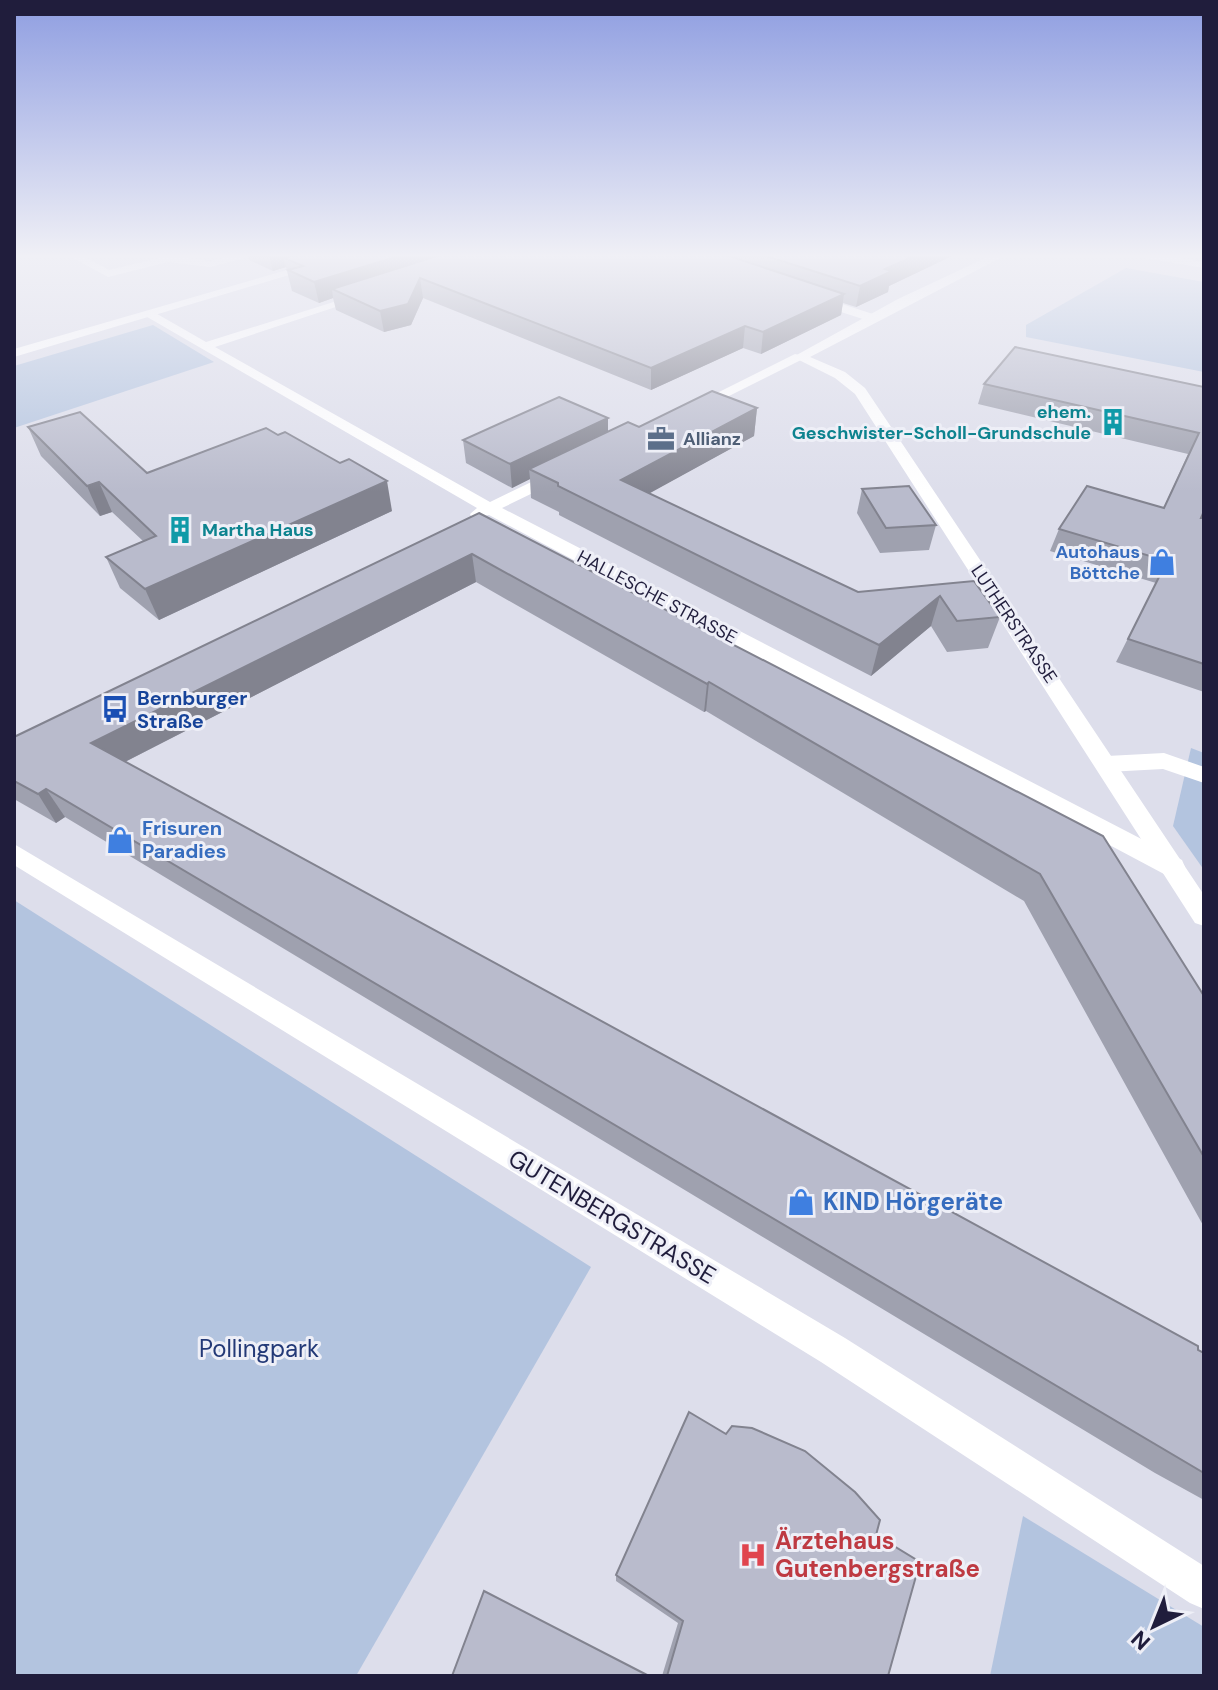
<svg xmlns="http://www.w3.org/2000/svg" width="1218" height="1690" font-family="'DM Sans',sans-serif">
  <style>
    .green { fill: #b3c4df }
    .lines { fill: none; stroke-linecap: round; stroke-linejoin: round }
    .street { fill: #fff; fill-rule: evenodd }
    .secondary { fill: #fff; fill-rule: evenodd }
    .wall { fill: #9fa1af }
    .shaded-wall { fill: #82838f }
    .building { fill: #b9bbcc; stroke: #82838f; stroke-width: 2 }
    .labels { text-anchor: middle; stroke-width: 6; stroke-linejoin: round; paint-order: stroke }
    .far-culture-label { font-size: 18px; font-weight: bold; fill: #0d838f; stroke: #eeeff7; text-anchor: end }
    .far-service-label { font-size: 18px; font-weight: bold; fill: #4e5e75; stroke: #eeeff7; text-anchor: start }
    .far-shop-label { font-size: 18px; font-weight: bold; fill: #366cbe; stroke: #eeeff7; text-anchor: end }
    .far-street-label { font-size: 18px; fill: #201d3c; stroke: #eeeff7 }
    .transit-label { font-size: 20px; font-weight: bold; fill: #164399; stroke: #eeeff7; text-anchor: start }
    .shop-label { font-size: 20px; font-weight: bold; fill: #366cbe; stroke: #eeeff7; text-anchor: start }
    .near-shop-label { font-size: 24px; font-weight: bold; fill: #366cbe; stroke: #eeeff7; text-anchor: start }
    .near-street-label { font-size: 24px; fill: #201d3c; stroke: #eeeff7 }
    .near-park-label { font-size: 24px; fill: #233977; stroke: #eeeff7 }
    .near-health-label { font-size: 24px; font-weight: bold; fill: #be3a42; stroke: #eeeff7; text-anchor: start }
  </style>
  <rect width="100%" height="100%" fill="#dddeeb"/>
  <!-- green -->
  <g class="green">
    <polygon points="1126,268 1204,282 1204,372 1026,337 1026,325"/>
    <polygon points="153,325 214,362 14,428 14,366"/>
    <polygon points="1191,748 1204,753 1204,870 1173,826"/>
    <polygon points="14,900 591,1267 356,1676 14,1676"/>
    <polygon points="1023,1516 1204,1627 1204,1676 990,1676"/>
  </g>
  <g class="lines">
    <!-- street -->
    <g class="street">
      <polygon points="68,255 81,255 109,270 168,256 210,261 236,255 257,255 210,267 168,262 108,277"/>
      <polygon points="359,294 369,296 215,347 490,502 554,471 566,471 566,477 502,508 1182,860 1185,867 1182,874 1173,876 1164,874 489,515 472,518 470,514 477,508 142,314 152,311 206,342"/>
      <polygon points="811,294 876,315 878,318 872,322 807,301 807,295"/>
      <polygon points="795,354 807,357 699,411 694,412 687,408"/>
      <polygon points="1164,753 1204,767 1204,783 1163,769 1107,772 1099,769 1096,764 1099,759 1107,756"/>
      <polygon points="14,844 845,1338 1204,1566 1204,1609 1190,1603 821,1362 14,865"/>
    </g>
    <!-- secondary -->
    <g class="secondary">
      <polygon points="339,255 356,255 14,357 14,349"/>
      <polygon points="992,255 1006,255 810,357 845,372 865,388 1204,895 1204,926 1195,923 855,394 835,378 793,357 898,299"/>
      <polygon points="1127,255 1157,255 1204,262 1204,268"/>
    </g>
  </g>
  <!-- wall -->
  <g class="wall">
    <polygon points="248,255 954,255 889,286 888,292 856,307 843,303 841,315 761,354 743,348 651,390 423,298 411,325 384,332 336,310 333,298 319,303 292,291 286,267 273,271 249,260"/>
    <polygon points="984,384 1204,387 1201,518 1204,518 1204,692 1116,662 1156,583 1050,551 1059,529 1164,507 1188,454 978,404"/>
    <polygon points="757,408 754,436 649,493 858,592 974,581 1000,617 988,648 947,652 931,626 871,676 559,515 559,512 531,498 530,479 512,488 466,463 463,440 608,418 608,432"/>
    <polygon points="28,427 147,473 392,511 159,620 120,588 106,557 143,541 112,512 100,516 41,456"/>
    <polygon points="862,489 936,525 929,550 880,553 857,513"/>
    <polygon points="479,513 1103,836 1204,996 1204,1227 1024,901 706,711 704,712 476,582 125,762 1204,1353 1204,1500 1155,1473 65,817 56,823 14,799 14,737"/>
    <polygon points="876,1535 888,1676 662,1676 678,1623 616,1581 616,1575"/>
  </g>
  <!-- shaded-wall -->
  <g class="shaded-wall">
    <polygon points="269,255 328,255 284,258 286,267 273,271"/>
    <polygon points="402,255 468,255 332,289 333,298 319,303 314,282"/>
    <polygon points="916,255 954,255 889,286 888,292 856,307 860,286 885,269"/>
    <polygon points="420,278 423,298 411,325 384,332 380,311"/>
    <polygon points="844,294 841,315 761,354 763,332"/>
    <polygon points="745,326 743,348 651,390 651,368"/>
    <polygon points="757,408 754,436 621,509 621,480"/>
    <polygon points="608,418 608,442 529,469 530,479 512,488 510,464"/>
    <polygon points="387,481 392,511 159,620 145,589"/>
    <polygon points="99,482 112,512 100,516 87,486"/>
    <polygon points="472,554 476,582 107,771 91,743"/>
    <polygon points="940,596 931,626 871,676 879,645"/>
    <polygon points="709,682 706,711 704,712 707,684"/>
    <polygon points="46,789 65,817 56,823 38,794"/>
  </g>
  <!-- building -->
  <g class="building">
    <polygon points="294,255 402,255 314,282 288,270 303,266 284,258"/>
    <polygon points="440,255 726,255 844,294 763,332 745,326 651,368 420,278 408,304 380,311 332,289"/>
    <polygon points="763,255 916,255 885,269 892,271 860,286"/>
    <polygon points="1015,347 1204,387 1204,511 1201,518 1204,518 1204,664 1128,639 1167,561 1059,529 1087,486 1164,508 1199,433 984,384"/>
    <polygon points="712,391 757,408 621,480 858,592 974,581 1000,617 957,621 940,596 879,645 558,486 558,483 529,469 628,422 639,427"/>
    <polygon points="559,397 608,418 510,464 463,440"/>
    <polygon points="80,412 147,473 266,428 278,435 285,432 340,463 349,459 387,481 145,589 106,557 156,536 99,482 87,486 28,427"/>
    <polygon points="909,486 936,525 886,528 862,489"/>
    <polygon points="479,513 1103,836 1204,996 1204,1157 1040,874 709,682 707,684 472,554 91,743 1198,1346 1198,1350 1204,1353 1204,1473 46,789 38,794 14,781 14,737"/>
    <polygon points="689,1412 726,1434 732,1426 752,1428 805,1451 855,1492 880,1520 876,1535 920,1562 888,1676 667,1676 683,1621 616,1575"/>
    <polygon points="484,1591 649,1676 452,1676"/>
  </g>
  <!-- sky -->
  <linearGradient id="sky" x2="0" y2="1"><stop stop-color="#8f9ee1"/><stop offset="0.52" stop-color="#f0f0f6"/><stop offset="1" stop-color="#f0f0f6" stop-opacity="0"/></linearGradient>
  <rect width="1218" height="492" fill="url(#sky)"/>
  <!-- icons -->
  <defs>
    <g id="building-bare" transform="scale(2.16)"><path d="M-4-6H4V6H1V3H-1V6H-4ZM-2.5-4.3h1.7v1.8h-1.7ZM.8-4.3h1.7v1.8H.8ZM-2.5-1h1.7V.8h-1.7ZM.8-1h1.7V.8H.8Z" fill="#0f9aa8" stroke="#eeeff7" stroke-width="2.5" paint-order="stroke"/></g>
    <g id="office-bare" transform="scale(2.16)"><path d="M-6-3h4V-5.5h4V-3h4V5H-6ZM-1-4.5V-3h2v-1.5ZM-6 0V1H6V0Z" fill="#5c6f8a" stroke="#eeeff7" stroke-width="2.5" paint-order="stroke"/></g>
    <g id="shop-bare" transform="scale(2.16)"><path d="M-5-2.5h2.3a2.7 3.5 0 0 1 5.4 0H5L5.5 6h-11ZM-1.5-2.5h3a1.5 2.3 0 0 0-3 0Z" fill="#3f7fe0" stroke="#eeeff7" stroke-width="2.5" paint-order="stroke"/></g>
    <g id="bus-bare" transform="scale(2.16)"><path d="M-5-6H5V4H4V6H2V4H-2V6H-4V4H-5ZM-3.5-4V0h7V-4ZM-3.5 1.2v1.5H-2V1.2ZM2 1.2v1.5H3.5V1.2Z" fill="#1a4fb4" stroke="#eeeff7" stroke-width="2.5" paint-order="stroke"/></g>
    <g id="hospital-bare" transform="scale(2.16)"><path d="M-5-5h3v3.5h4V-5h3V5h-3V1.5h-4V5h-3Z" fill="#e0444e" stroke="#eeeff7" stroke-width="2.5" paint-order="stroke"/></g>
  </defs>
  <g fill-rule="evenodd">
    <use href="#building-bare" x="1113" y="422"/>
    <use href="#office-bare" x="661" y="439"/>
    <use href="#building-bare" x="180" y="530"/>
    <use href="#shop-bare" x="1162" y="562"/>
    <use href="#bus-bare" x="115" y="709"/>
    <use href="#shop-bare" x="120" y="840"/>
    <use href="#shop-bare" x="801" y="1202"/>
    <use href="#hospital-bare" x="753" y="1555"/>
  </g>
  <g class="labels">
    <!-- far-culture labels -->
    <g class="far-culture-label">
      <text x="1091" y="418">ehem.<tspan x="1091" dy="21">Geschwister-Scholl-Grundschule</tspan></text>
      <text x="202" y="536" text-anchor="start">Martha Haus</text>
    </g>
    <!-- far-service labels -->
    <g class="far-service-label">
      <text x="683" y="445">Allianz</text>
    </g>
    <!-- far-shop labels -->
    <g class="far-shop-label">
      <text x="1140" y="558">Autohaus<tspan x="1140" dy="21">Böttche</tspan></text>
    </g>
    <!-- far-street labels -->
    <g class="far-street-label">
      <text transform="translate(657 597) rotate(28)" y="6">HALLESCHE STRASSE</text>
      <text transform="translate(1014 624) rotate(56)" y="6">LUTHERSTRASSE</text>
    </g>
    <!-- transit labels -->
    <g class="transit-label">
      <text x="137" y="705">Bernburger<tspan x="137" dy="23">Straße</tspan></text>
    </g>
    <!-- shop labels -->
    <g class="shop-label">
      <text x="142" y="835">Frisuren<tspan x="142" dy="23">Paradies</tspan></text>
    </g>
    <!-- near-shop labels -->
    <g class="near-shop-label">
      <text x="823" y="1210">KIND Hörgeräte</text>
    </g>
    <!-- near-street labels -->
    <g class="near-street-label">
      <text transform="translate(612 1217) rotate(31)" y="8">GUTENBERGSTRASSE</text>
    </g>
    <!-- near-park labels -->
    <g class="near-park-label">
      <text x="259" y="1357">Pollingpark</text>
    </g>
    <!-- near-health labels -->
    <g class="near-health-label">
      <text x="775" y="1549">Ärztehaus<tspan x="775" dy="28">Gutenbergstraße</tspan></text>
    </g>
  </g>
  <!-- border -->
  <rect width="1218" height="1690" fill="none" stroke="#201d3c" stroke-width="32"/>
  <!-- north arrow -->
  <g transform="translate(1154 1626) rotate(223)" stroke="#eeeff7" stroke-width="6" paint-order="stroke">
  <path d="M0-6L14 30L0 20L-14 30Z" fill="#201d3c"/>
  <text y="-12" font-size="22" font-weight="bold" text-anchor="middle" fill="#201d3c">N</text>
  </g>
</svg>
